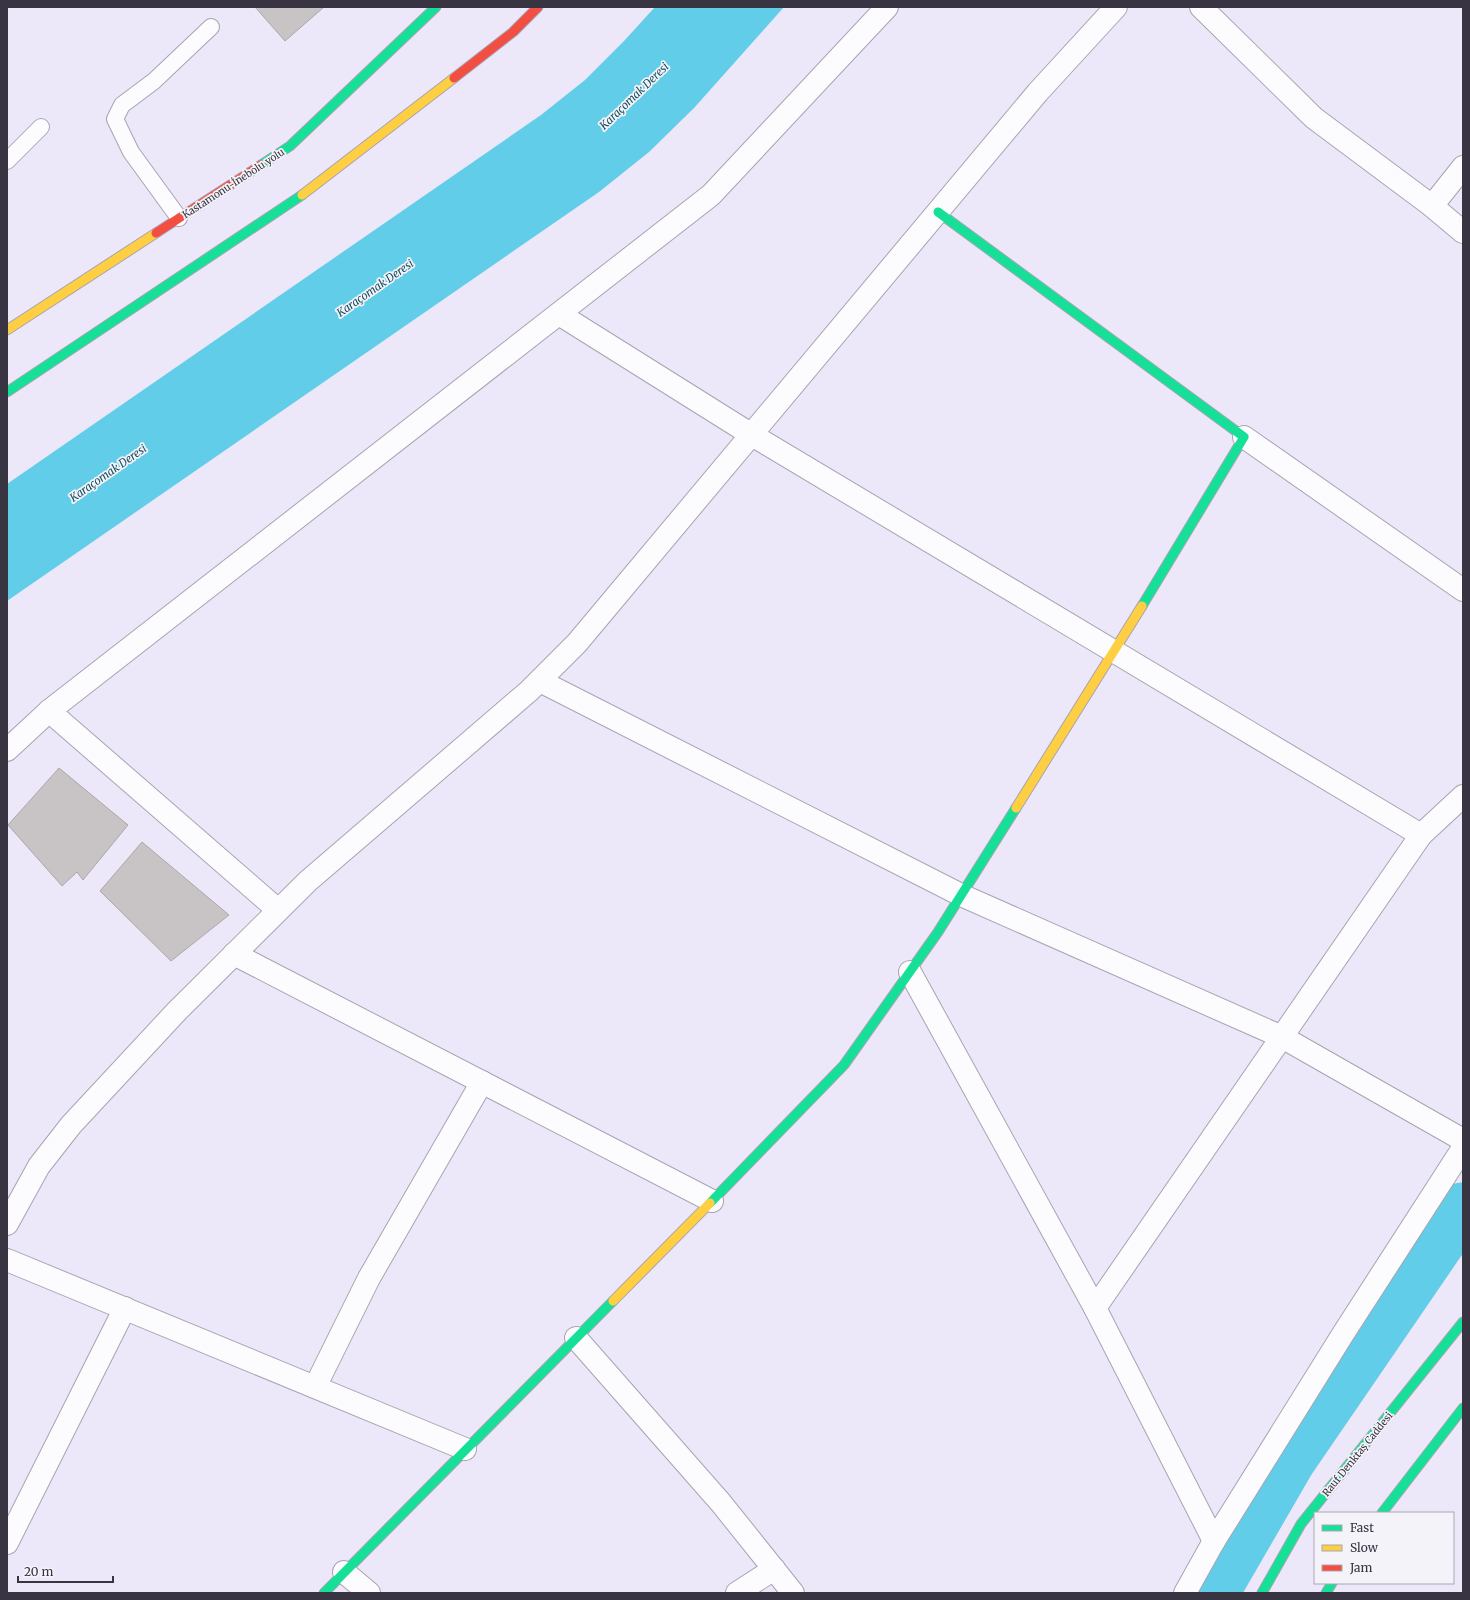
<svg xmlns="http://www.w3.org/2000/svg" width="1470" height="1600" font-family="Merriweather,serif">
  <style>
    .water { fill: #61cde9 }
    .lines { fill: none; stroke-linecap: round; stroke-linejoin: round }
    .river { stroke: #61cde9; stroke-width: 57 }
    .building { fill: #c8c3c4; stroke: #aca7a9 }
    .lane-casing { stroke: #a7a4b2; stroke-width: 18 }
    .street-casing { stroke: #a7a4b2; stroke-width: 24 }
    .fast-casing { stroke: #a7a4b2; stroke-width: 11 }
    .slow-casing { stroke: #a7a4b2; stroke-width: 11 }
    .jam-casing { stroke: #a7a4b2; stroke-width: 11 }
    .lane { stroke: #fcfcfe; stroke-width: 16 }
    .street { stroke: #fcfcfe; stroke-width: 22 }
    .fast { stroke: #16e098; stroke-width: 9 }
    .slow { stroke: #ffcf43; stroke-width: 9 }
    .jam { stroke: #f24e42; stroke-width: 9 }
    .labels { text-anchor: middle; stroke-width: 3.5; stroke-linejoin: round; paint-order: stroke }
    .street-label { font-size: 10px; fill: #383442; stroke: #f5f3fa }
    .water-label { font-size: 11px; font-style: italic; fill: #124e5c; stroke: #f5f3fa }
  </style>
  <rect width="100%" height="100%" fill="#ece8f9"/>
  <!-- water -->
  <polygon class="water" points="655,7 784,7 694,108 649,152 599,192 7,601 7,484 541,115 585,80 624,41"/>
  <g class="lines">
    <!-- river -->
    <polyline class="river" points="1210,1593 1287,1460 1439,1238 1463,1211"/>
  </g>
  <!-- building -->
  <g class="building">
    <polygon points="255,7 324,7 285,41"/>
    <polygon points="59,768 128,825 83,880 77,872 62,886 8,825"/>
    <polygon points="142,842 229,915 171,961 100,891"/>
  </g>
  <g class="lines">
    <!-- lane casing -->
    <g class="lane-casing">
      <g id="lane">
        <polyline points="7,161 41,127"/>
        <polyline points="179,218 131,152 115,119 122,105 154,81 211,27"/>
      </g>
    </g>
    <!-- street casing -->
    <g class="street-casing">
      <g id="street">
        <polyline points="1201,7 1314,118 1432,206"/>
        <polyline points="1463,167 1432,206 1463,232"/>
        <polyline points="559,314 752,435 1421,835"/>
        <polyline points="1244,437 1463,590"/>
        <polyline points="540,681 961,895 1282,1037 1463,1140"/>
        <polyline points="49,711 278,910"/>
        <polyline points="7,750 49,711 711,195 887,7"/>
        <polyline points="234,954 712,1201"/>
        <polyline points="910,972 1095,1308 1214,1541"/>
        <polyline points="7,1224 39,1166 71,1125 177,1011 308,881 529,691 577,643 1038,92 1116,7"/>
        <polyline points="7,1260 465,1449"/>
        <polyline points="1095,1308 1421,835 1463,796"/>
        <polyline points="576,1338 721,1503 793,1593"/>
        <polyline points="315,1387 369,1278 482,1082"/>
        <polyline points="7,1543 125,1308"/>
        <polyline points="344,1572 369,1593"/>
        <polyline points="737,1593 774,1569"/>
        <polyline points="1185,1593 1214,1541 1343,1334 1463,1148"/>
      </g>
    </g>
    <!-- fast casing -->
    <g class="fast-casing">
      <g id="fast">
        <polyline points="261,165 290,146 436,7"/>
        <polyline points="938,212 1244,437 1142,606"/>
        <polyline points="7,392 302,195"/>
        <polyline points="710,1203 844,1065 938,932 1016,808"/>
        <polyline points="1382,1513 1463,1408"/>
        <polyline points="324,1593 613,1301"/>
        <polyline points="1262,1593 1301,1524 1463,1322"/>
        <polyline points="1326,1593 1332,1583"/>
      </g>
    </g>
    <!-- slow casing -->
    <g class="slow-casing">
      <g id="slow">
        <polyline points="302,195 454,78"/>
        <polyline points="7,330 156,233"/>
        <polyline points="1016,808 1142,606"/>
        <polyline points="613,1301 710,1203"/>
      </g>
    </g>
    <!-- jam casing -->
    <g class="jam-casing">
      <g id="jam">
        <polyline points="454,78 513,32 538,7"/>
        <polyline points="156,233 261,165"/>
      </g>
    </g>
    <!-- lane -->
    <use href="#lane" class="lane"/>
    <!-- street -->
    <use href="#street" class="street"/>
    <!-- fast -->
    <use href="#fast" class="fast"/>
    <!-- slow -->
    <use href="#slow" class="slow"/>
    <!-- jam -->
    <use href="#jam" class="jam"/>
  </g>
  <g class="labels">
    <!-- street labels -->
    <g class="street-label">
      <text transform="translate(233 183) rotate(-33)" y="4">Kastamonu-İnebolu yolu</text>
      <text transform="translate(1357 1454) rotate(-51)" y="4">Rauf Denktaş Caddesi</text>
    </g>
    <!-- water labels -->
    <g class="water-label">
      <text transform="translate(634 96) rotate(-44)" y="4">Karaçomak Deresi</text>
      <text transform="translate(375 288) rotate(-35)" y="4">Karaçomak Deresi</text>
      <text transform="translate(108 473) rotate(-35)" y="4">Karaçomak Deresi</text>
    </g>
  </g>
  <!-- border -->
  <rect width="1470" height="1600" fill="none" stroke="#383442" stroke-width="16"/>
  <!-- legend -->
  <rect x="1314" y="1512" width="140" height="72" fill="#f5f3fa" stroke="#a9a7b0"/>
  <rect x="1322" y="1525" width="20" height="6" fill="#16e098" stroke="#a9a7b0"/>
  <text x="1350" y="1532" font-size="12" fill="#383442">Fast</text>
  <rect x="1322" y="1545" width="20" height="6" fill="#ffcf43" stroke="#a9a7b0"/>
  <text x="1350" y="1552" font-size="12" fill="#383442">Slow</text>
  <rect x="1322" y="1565" width="20" height="6" fill="#f24e42" stroke="#a9a7b0"/>
  <text x="1350" y="1572" font-size="12" fill="#383442">Jam</text>
  <!-- scale -->
  <path d="M18 1576v6h95v-6" fill="none" stroke="#383442" stroke-width="2"/>
  <text x="24" y="1576" font-size="12" fill="#383442" stroke="#f5f3fa" stroke-width="3" paint-order="stroke">20 m</text>
</svg>
